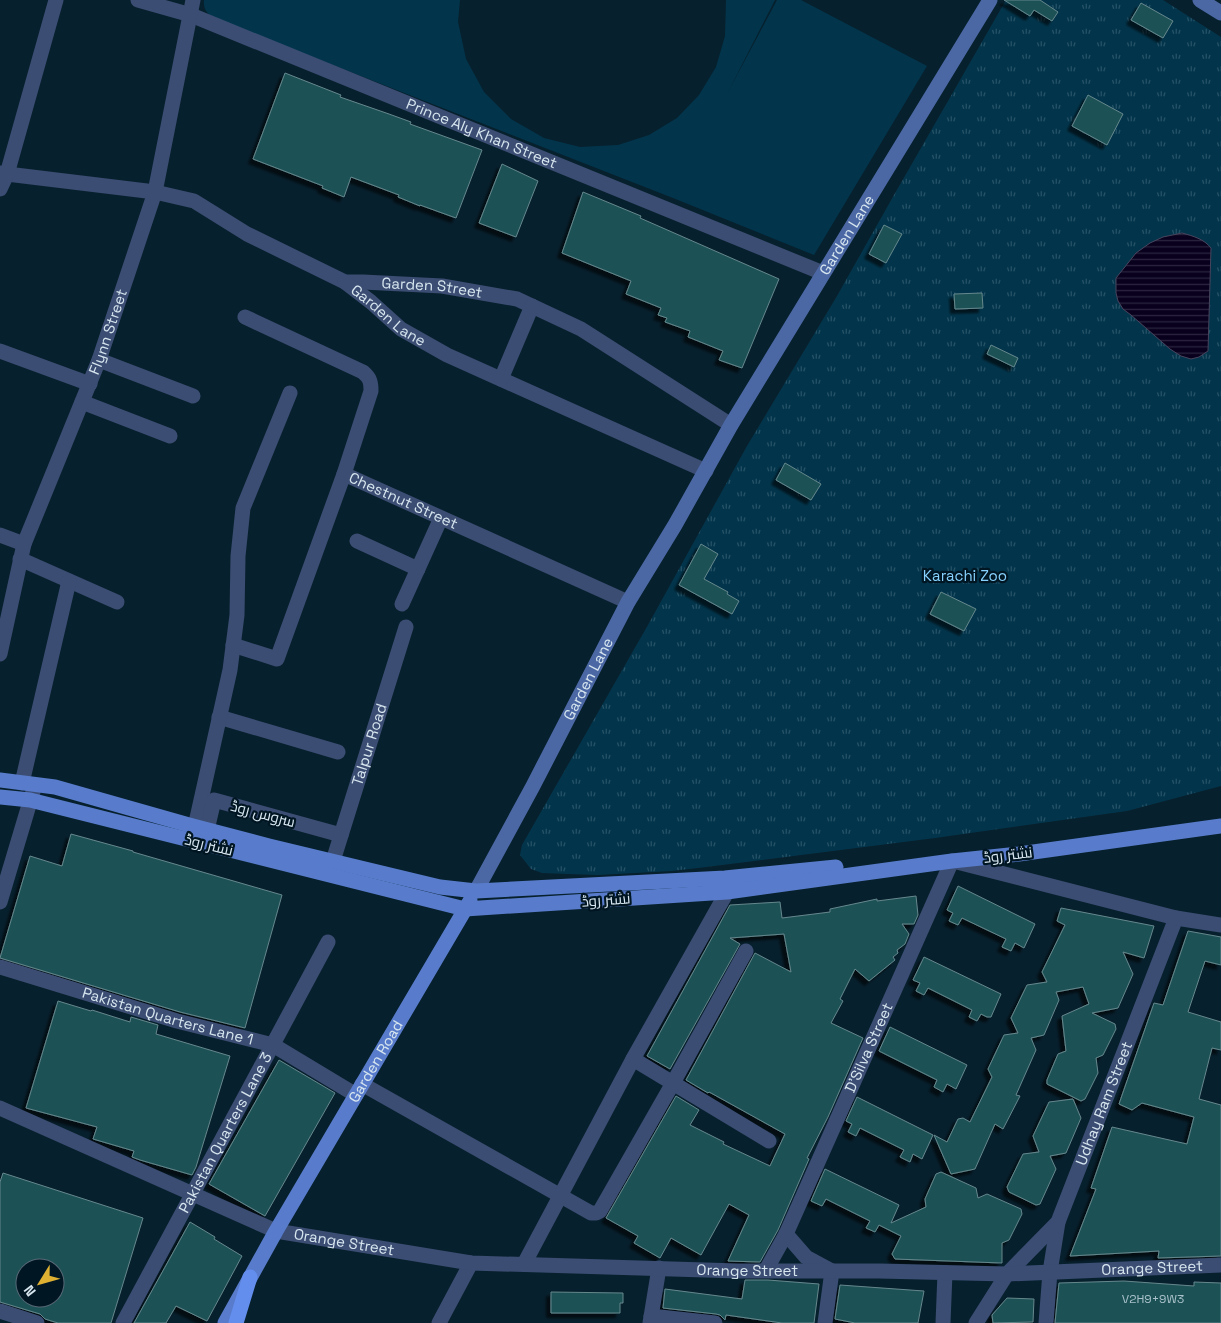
<svg xmlns="http://www.w3.org/2000/svg" width="1221" height="1323" font-family="'Space Grotesk',Cairo,sans-serif">
  <style>
    .grass { fill: #02354c }
    .park { fill: url(#park-tufts) }
    .water { fill: url(#water-rules); stroke: #47455d }
    .building { fill: #1e5157; stroke: #65888c; fill-rule: evenodd; filter: url(#shadow) }
    .lines { fill: none; stroke-linecap: round; stroke-linejoin: round }
    .minor { stroke: #3b4d73; stroke-width: 15 }
    .tertiary { stroke: #3b4d73; stroke-width: 15 }
    .secondary { stroke: #4b68a5; stroke-width: 15 }
    .primary { stroke: #587ccb; stroke-width: 15 }
    .motorway { stroke: #638eee; stroke-width: 15 }
    .labels { text-anchor: middle; stroke-width: 4.5; stroke-linejoin: round; paint-order: stroke }
    .number-label { font-size: 12px; fill: #a9c1c9 }
    .street-label { font-size: 15px; fill: #d7e6ef; stroke: #011623 }
    .park-label { font-size: 15px; fill: #86d1fd; stroke: #011623 }
  </style>
  <defs>
    <pattern id="park-tufts" width="24" height="20" patternUnits="userSpaceOnUse" patternTransform="scale(1.25)"><rect width="24" height="20" fill="#02354c"/><path d="M3 7l-1-3M5 7V3M7 7l1-3M15 17l-1-3M17 17v-4M19 17l1-3" fill="none" stroke="#265266"/></pattern>
    <pattern id="water-rules" width="6" height="5" patternUnits="userSpaceOnUse" patternTransform="scale(1.25)"><rect width="6" height="5" fill="#09001e"/><path d="M0 2.5h6" fill="none" stroke="#2c253f"/></pattern>
    <filter id="shadow"><feDropShadow dx="-4.5" dy="4.5" stdDeviation="1" flood-color="#0009"/></filter>
  </defs>
  <rect width="100%" height="100%" fill="#07202d"/>
  <!-- grass -->
  <path class="grass" d="M204,0H460L458,22L466,59L484,92L511,119L544,138L580,147L618,145L649,135L677,118L699,95L716,67L725,36L726,0H775L727,94L777,0H801L927,66L814,255L673,198L215,19C207,14 203,9 204,0Z"/>
  <!-- park -->
  <polygon class="park" points="1006,0 1163,0 1221,37 1221,786 1127,811 935,838 698,868 671,871 597,875 542,873 531,869 520,855 522,845 648,625 747,446 837,296 894,195"/>
  <!-- water -->
  <path class="water" d="M1182,233C1193,236 1204,239 1211,248L1208,351L1199,357L1191,359L1181,356L1170,349L1131,315L1123,309L1118,301L1116,293V278L1136,253L1150,243L1163,237Z"/>
  <!-- building -->
  <g class="building">
    <polygon points="1004,0 1040,0 1058,12 1052,21 1034,10 1030,16"/>
    <polygon points="1141,3 1173,21 1163,38 1131,20"/>
    <polygon points="285,73 341,95 340,97 389,114 411,122 410,124 482,150 456,218 420,205 420,206 398,197 399,195 351,177 344,197 322,188 323,186 253,159"/>
    <polygon points="1088,95 1123,114 1107,145 1072,126"/>
    <polygon points="502,164 538,181 516,237 479,223"/>
    <polygon points="583,192 641,216 640,218 779,279 742,368 719,360 723,351 688,337 690,331 665,322 667,318 658,315 661,308 626,294 631,281 562,253"/>
    <polygon points="884,225 902,234 886,263 869,254"/>
    <polygon points="982,293 983,308 955,309 954,294"/>
    <polygon points="991,345 1018,358 1014,367 987,354"/>
    <polygon points="785,463 821,484 811,500 776,480"/>
    <polygon points="701,544 718,554 704,579 728,592 727,594 739,601 732,614 679,585"/>
    <polygon points="941,592 976,609 964,631 930,614"/>
    <polygon points="71,834 133,851 133,852 282,895 245,1028 180,1012 0,958 30,856 62,866"/>
    <polygon points="958,886 1035,924 1024,948 1015,943 1011,951 1002,947 1006,939 962,918 958,925 949,921 953,913 947,910"/>
    <polygon points="916,896 918,915 914,924 902,924 909,934 905,944 897,950 898,953 893,957 895,960 869,981 855,969 840,999 843,1001 831,1023 863,1038 828,1117 807,1158 809,1159 778,1230 760,1262 728,1261 749,1215 729,1204 701,1255 671,1238 660,1258 634,1243 638,1236 606,1218 676,1096 699,1110 690,1125 724,1142 723,1144 770,1166 785,1134 711,1093 709,1092 708,1093 686,1080 755,953 791,972 784,934 730,938 740,944 670,1069 647,1056 730,905 780,902 782,918 830,912 830,909 877,899 877,901"/>
    <polygon points="1061,908 1154,926 1144,958 1123,952 1133,974 1118,1008 1092,1013 1115,1024 1116,1029 1103,1055 1096,1058 1098,1073 1085,1099 1081,1101 1047,1084 1047,1080 1058,1054 1066,1051 1062,1016 1089,1004 1083,987 1056,992 1059,1000 1044,1035 1031,1038 1036,1050 1016,1095 1020,1096 1003,1129 995,1124 975,1169 951,1174 934,1135 947,1142 958,1119 963,1118 970,1122 992,1077 988,1069 1004,1035 1018,1033 1011,1018 1027,985 1047,982 1042,972 1065,925 1057,921"/>
    <polygon points="1188,931 1221,937 1221,965 1205,961 1188,1012 1221,1022 1221,1050 1212,1048 1199,1099 1221,1105 1221,1256 1158,1258 1159,1251 1070,1256 1096,1189 1091,1188 1112,1127 1187,1144 1194,1117 1142,1103 1132,1110 1119,1104 1154,1003 1163,1005"/>
    <polygon points="924,957 1001,994 991,1017 987,1017 981,1014 977,1021 969,1017 972,1010 928,988 924,995 916,991 920,983 913,980"/>
    <polygon points="58,1001 91,1011 92,1010 130,1022 131,1017 158,1025 156,1034 230,1056 196,1167 192,1175 140,1160 132,1157 134,1151 93,1139 97,1127 26,1108"/>
    <polygon points="890,1027 967,1065 956,1089 947,1084 943,1092 934,1087 937,1080 879,1051"/>
    <polygon points="279,1060 335,1093 265,1216 209,1184"/>
    <polygon points="857,1097 933,1135 922,1159 913,1154 910,1162 900,1157 904,1150 860,1128 856,1136 848,1132 852,1124 846,1121"/>
    <polygon points="1073,1099 1081,1118 1066,1153 1050,1156 1056,1169 1040,1204 1036,1205 1009,1192 1007,1187 1023,1154 1039,1152 1033,1136 1049,1102"/>
    <polygon points="825,1169 899,1205 891,1223 926,1207 925,1199 936,1174 941,1172 976,1188 978,1198 987,1194 1021,1209 1022,1214 1009,1240 1002,1243 1002,1263 895,1259 892,1254 901,1236 879,1225 875,1232 866,1228 870,1221 826,1199 822,1206 811,1201"/>
    <path d="M3,1173L143,1218L111,1323H58L45,1319L40,1314L0,1302V1182ZM25,1268H55V1298H25Z"/>
    <polygon points="190,1222 215,1237 214,1239 242,1256 207,1321 176,1306 166,1323 134,1323"/>
    <polygon points="745,1280 768,1280 819,1284 814,1323 782,1323 726,1315 725,1320 720,1315 716,1314 663,1308 665,1289 742,1299"/>
    <polygon points="1124,1281 1194,1286 1194,1282 1221,1283 1221,1323 1055,1323 1059,1283"/>
    <polygon points="840,1285 924,1291 918,1323 855,1323 835,1319"/>
    <polygon points="551,1292 623,1293 623,1303 620,1303 620,1313 551,1313"/>
    <polygon points="1007,1298 1034,1299 1033,1322 993,1323 992,1315"/>
  </g>
  <g class="lines">
    <!-- minor -->
    <g class="minor">
      <path id="s1" d="M138,0L191,15L823,273"/>
      <path id="s2" d="M0,173L7,174L155,192L194,201L247,234L345,282H363L442,286L517,299L581,329L731,425"/>
      <polyline points="0,189 7,174 56,0"/>
      <path id="s3" d="M345,282L371,302L401,329L447,355L706,471"/>
      <path d="M245,317L363,372C370,378 371,382 371,391L344,474"/>
      <polyline points="0,351 90,384"/>
      <polyline points="99,360 193,396"/>
      <polyline points="501,379 532,306"/>
      <polyline points="82,402 170,436"/>
      <polyline points="357,541 418,569"/>
      <polyline points="20,559 117,602"/>
      <polyline points="402,604 441,518"/>
      <path id="s4" d="M233,645L277,659L344,474L628,602"/>
      <polyline points="219,717 338,752"/>
      <polyline points="22,783 69,581"/>
      <polyline points="195,827 230,670 237,615 238,556 243,508 290,393"/>
      <polyline points="207,830 214,800 341,835"/>
      <path id="s5" d="M333,861L406,627"/>
      <polyline points="0,902 35,785"/>
      <path id="s6" d="M0,967L177,1021L273,1045L356,1095"/>
      <polyline points="633,1059 769,1141"/>
      <polyline points="362,1084 591,1213 596,1213 600,1211 673,1083 746,951"/>
      <polyline points="0,1108 276,1231"/>
      <polyline points="786,1234 806,1257 832,1271 825,1323"/>
      <polyline points="524,1264 633,1059 727,892 725,882"/>
      <path id="s7" d="M766,1270L786,1234L952,861"/>
      <polyline points="0,1311 37,1323"/>
      <polyline points="651,1316 715,1323"/>
      <path id="s8" d="M123,1323L328,942"/>
      <polyline points="439,1323 471,1263"/>
      <polyline points="650,1323 659,1268"/>
      <polyline points="943,1323 945,1273"/>
      <path id="s9" d="M976,1323L1007,1274L1058,1222L1176,918"/>
      <polyline points="1046,1323 1050,1272 1058,1222"/>
    </g>
    <!-- tertiary -->
    <g class="tertiary">
      <polyline points="0,535 24,544"/>
      <path id="s10" d="M0,654L24,544L99,360L155,192L193,0"/>
      <polyline points="953,861 1176,918 1221,925"/>
      <path id="s11" d="M276,1231L471,1263L738,1271H879L1007,1274L1221,1265"/>
    </g>
    <!-- secondary -->
    <g class="secondary">
      <polyline points="1200,0 1221,13"/>
      <path id="s12" d="M476,891L533,786L628,602L675,525L731,425L990,0"/>
    </g>
    <!-- primary -->
    <g class="primary">
      <polyline points="0,780 55,787 189,825 269,846 440,887 476,891 725,878 836,867"/>
      <polyline points="0,797 30,800 465,909 727,892 952,861 1019,854 1221,826"/>
      <path id="s13" d="M225,1323L276,1231L470,901"/>
    </g>
    <!-- motorway -->
    <polyline class="motorway" points="236,1323 250,1277"/>
  </g>
  <g class="labels">
    <!-- number labels -->
    <g class="number-label">
      <text x="1153" y="1303">V2H9+9W3</text>
    </g>
    <!-- street labels -->
    <g class="street-label">
      <text dy="5" stroke="none"><textPath href="#s1" startOffset="369">Prince Aly Khan Street</textPath></text>
      <text dy="5" stroke="none"><textPath href="#s12" startOffset="754">Garden Lane</textPath></text>
      <text dy="5" stroke="none"><textPath href="#s2" startOffset="455">Garden Street</textPath></text>
      <text dy="5" stroke="none"><textPath href="#s3" startOffset="55">Garden Lane</textPath></text>
      <text dy="5" stroke="none"><textPath href="#s10" startOffset="341">Flynn Street</textPath></text>
      <text dy="5" stroke="none"><textPath href="#s4" startOffset="308">Chestnut Street</textPath></text>
      <text dy="5" stroke="none"><textPath href="#s12" startOffset="240">Garden Lane</textPath></text>
      <text dy="5" stroke="none"><textPath href="#s5" startOffset="122">Talpur Road</textPath></text>
      <text transform="translate(263 814) rotate(15)" y="5">سروس روڈ</text>
      <text transform="translate(209 845) rotate(14)" y="5">نشتر روڈ</text>
      <text transform="translate(1008 855) rotate(-7)" y="5">نشتر روڈ</text>
      <text transform="translate(606 900) rotate(-4)" y="5">نشتر روڈ</text>
      <text dy="5" stroke="none"><textPath href="#s6" startOffset="175">Pakistan Quarters Lane 1</textPath></text>
      <text dy="5" stroke="none"><textPath href="#s7" startOffset="245">D'Silva Street</textPath></text>
      <text dy="5" stroke="none"><textPath href="#s13" startOffset="302">Garden Road</textPath></text>
      <text dy="5" stroke="none"><textPath href="#s9" startOffset="258">Udhay Ram Street</textPath></text>
      <text dy="5" stroke="none"><textPath href="#s8" startOffset="216">Pakistan Quarters Lane 3</textPath></text>
      <text dy="5" stroke="none"><textPath href="#s11" startOffset="69">Orange Street</textPath></text>
      <text dy="5" stroke="none"><textPath href="#s11" startOffset="879">Orange Street</textPath></text>
      <text dy="5" stroke="none"><textPath href="#s11" startOffset="474">Orange Street</textPath></text>
    </g>
    <!-- park labels -->
    <g class="park-label">
      <text x="965" y="581">Karachi Zoo</text>
    </g>
  </g>
  <!-- north arrow -->
  <g transform="translate(40 1283) rotate(233)"><circle r="24" fill="#011623" stroke="#576975"/>
  <path d="M0-4L9 19L0 12L-9 19Z" fill="#deb133"/>
  <text y="-8" font-size="14" font-weight="bold" text-anchor="middle" fill="#d7e6ef">N</text>
  </g>
</svg>
